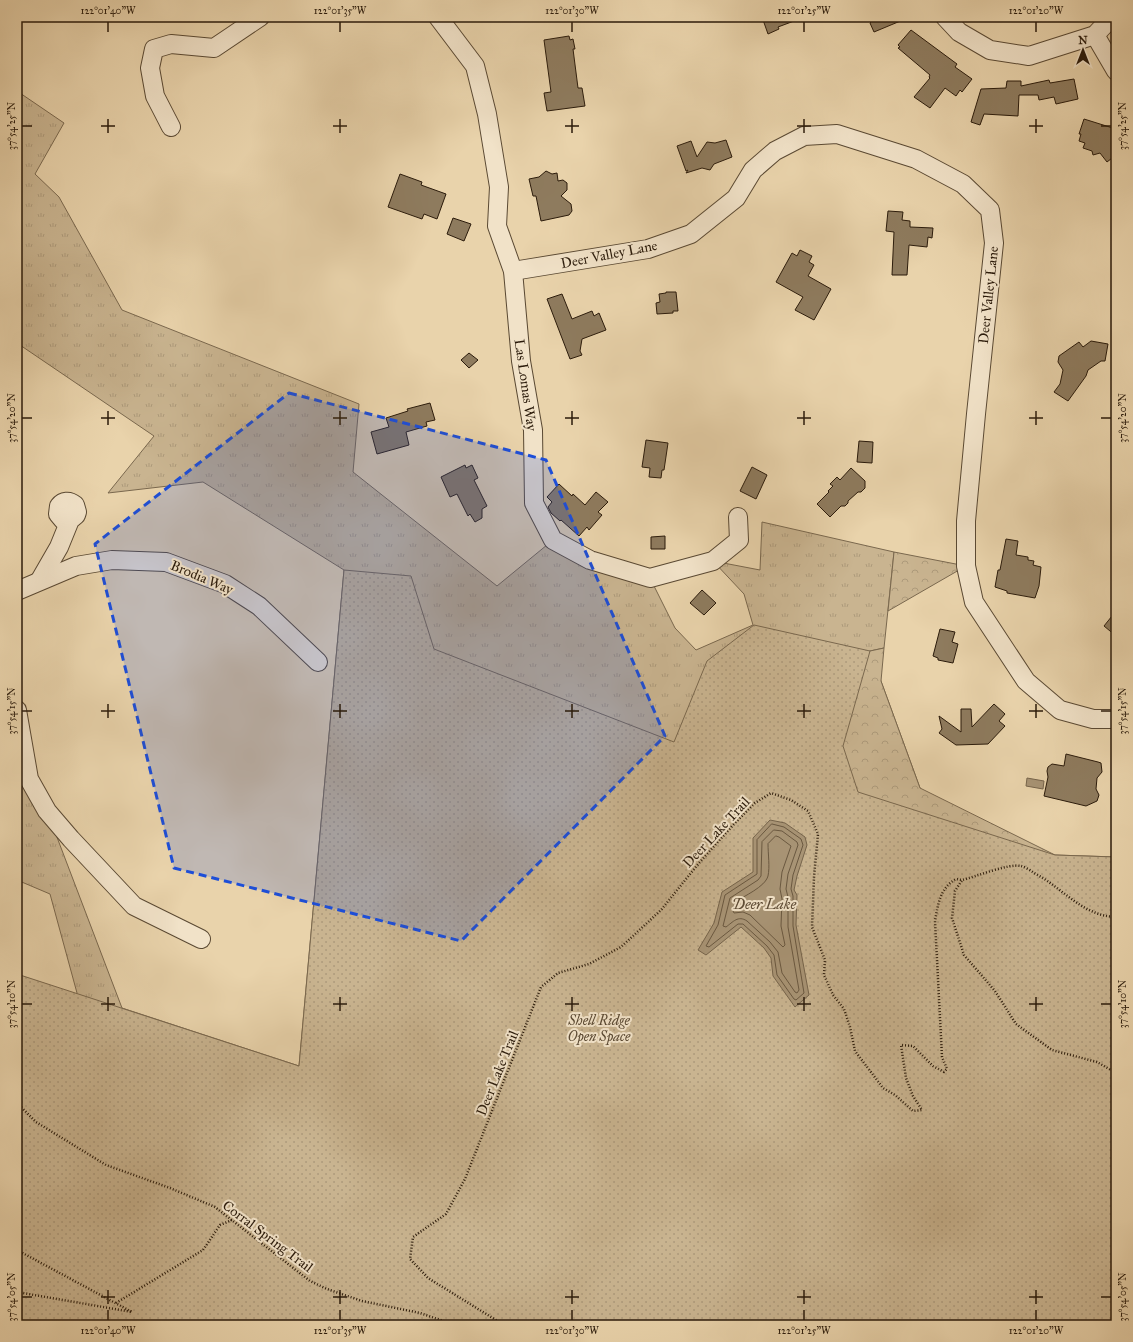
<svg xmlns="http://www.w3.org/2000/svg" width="1133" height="1342" font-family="'IM FELL Great Primer',serif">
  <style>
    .grass { fill: url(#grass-tufts); stroke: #7a684e }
    .forest { fill: url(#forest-crowns); stroke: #7a684e }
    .park { fill: url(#park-dots); stroke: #7a684e }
    .water { fill: #a89475; stroke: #76644b }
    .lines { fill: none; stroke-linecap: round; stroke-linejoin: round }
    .shore { stroke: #6a5840; stroke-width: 1 }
    .building { fill: #8e7b5e; stroke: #2b1b0b }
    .minor-casing { stroke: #5a4933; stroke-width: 20 }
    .path { stroke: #2b1b0b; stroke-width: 2.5; stroke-dasharray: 1 2; stroke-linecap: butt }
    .minor { stroke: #f1e2c8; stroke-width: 18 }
    .marked { fill: #1d4ed8; fill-opacity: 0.2; stroke: #1d4ed8; stroke-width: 3; stroke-dasharray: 8 5; stroke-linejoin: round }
    .ticks { fill: none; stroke: #2b1b0b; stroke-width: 1.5 }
    .labels { text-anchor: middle; stroke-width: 4; stroke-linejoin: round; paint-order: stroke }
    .street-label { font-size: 14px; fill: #2b1b0b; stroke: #f1e2c8 }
    .park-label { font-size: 14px; font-style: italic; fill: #5a4933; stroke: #f1e2c8 }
    .water-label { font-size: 15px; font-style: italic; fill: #5d4b35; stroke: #f1e2c8 }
    .neatline { fill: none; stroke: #2b1b0b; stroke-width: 1.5 }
    .ticks-label { font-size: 10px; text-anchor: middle; fill: #2b1b0b }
  </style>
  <defs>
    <pattern id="grass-tufts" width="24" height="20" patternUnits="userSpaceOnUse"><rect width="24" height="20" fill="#c9b490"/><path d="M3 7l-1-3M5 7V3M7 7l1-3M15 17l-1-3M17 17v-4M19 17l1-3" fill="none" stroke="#ad9a7b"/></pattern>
    <pattern id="forest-crowns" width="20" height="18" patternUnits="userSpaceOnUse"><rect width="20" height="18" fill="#c9b490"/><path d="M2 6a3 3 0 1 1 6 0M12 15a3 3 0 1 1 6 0" fill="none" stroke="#ad9a7b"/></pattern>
    <pattern id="park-dots" width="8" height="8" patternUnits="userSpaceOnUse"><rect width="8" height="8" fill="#c9b490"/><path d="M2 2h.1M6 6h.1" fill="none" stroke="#ad9a7b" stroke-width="1.8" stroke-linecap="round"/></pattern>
  </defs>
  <rect width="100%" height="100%" fill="#e9d3ab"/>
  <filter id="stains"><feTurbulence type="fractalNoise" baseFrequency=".005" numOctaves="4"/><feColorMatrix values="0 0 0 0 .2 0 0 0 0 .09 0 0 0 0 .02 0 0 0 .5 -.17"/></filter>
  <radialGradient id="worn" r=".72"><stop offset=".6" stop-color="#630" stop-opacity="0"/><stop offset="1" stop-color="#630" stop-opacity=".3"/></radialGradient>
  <!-- grass -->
  <polygon class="grass" points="17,91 64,123 35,174 59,197 122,310 359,404 353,472 497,586 553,540 650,578 675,628 696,650 753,625 744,594 713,561 760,570 762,522 894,552 884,648 870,651 1116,1325 17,1325 77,993 50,894 17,880 17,772 29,779 47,811 122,1008 299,1066 344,570 203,482 108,493 154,436 17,343"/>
  <!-- forest -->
  <g class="forest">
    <polygon points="894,552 966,566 888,611"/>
    <polygon points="884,648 881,681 920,788 1055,855 1116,857 1116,982 828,828 734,711 870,651"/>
  </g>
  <!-- park -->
  <polygon class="park" points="344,570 411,576 434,649 674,742 707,661 754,625 870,651 843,746 858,792 1055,855 1116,857 1116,1325 17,1325 17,974 299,1066"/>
  <!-- water -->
  <g class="water">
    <polygon points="1027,778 1044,781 1043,789 1026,786"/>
    <polygon points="770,820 785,823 805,837 807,845 797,876 794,890 797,895 796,925 809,995 795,1007 773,976 771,958 764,948 741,927 706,955 698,950 714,923 722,892 753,872 753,838"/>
  </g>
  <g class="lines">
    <!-- shore -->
    <g class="shore">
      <polygon points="772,824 784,827 801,839 803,845 793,875 791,889 793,896 793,926 804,993 796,1000 794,999 777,975 774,955 767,946 743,924 738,924 709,947 706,946 718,925 725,895 757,874 757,840"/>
      <path d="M774,830L782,831L797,842L798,845L788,874L786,889L788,897V927L799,990L797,993L795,992L782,973L778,952L770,942L747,921C738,915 733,922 726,927L723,926L730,898L758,880L761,876L762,842Z"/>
      <path d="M776,836L779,837L791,846L782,872L780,889L782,899L781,926L785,945L783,947L750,915L743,912L734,913L733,911L735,902C744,896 765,887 768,876C770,867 768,854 768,844Z"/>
    </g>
  </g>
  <!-- building -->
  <g class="building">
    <polygon points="762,17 801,17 802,18 778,27 779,29 768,34"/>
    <polygon points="869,17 910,17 874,32 870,23 871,22"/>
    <polygon points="911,30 957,64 955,67 972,79 962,92 960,90 956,96 945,88 930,108 914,97 930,78 929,77 930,75 898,48 900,47 898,45"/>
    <polygon points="569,36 570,40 573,39 575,49 573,49 578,88 582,88 585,106 547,111 544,93 551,92 544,40"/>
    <polygon points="1074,79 1078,99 1056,104 1054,97 1039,100 1038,95 1019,95 1018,116 984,114 980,125 971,122 981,89 1006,88 1007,81 1021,81 1021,86 1049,80 1050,83"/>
    <polygon points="1084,119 1116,129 1116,134 1113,143 1116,149 1116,155 1107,162 1100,153 1093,155 1092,151 1083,148 1085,143 1079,141 1081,134 1079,134"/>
    <polygon points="726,140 732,157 714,164 710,170 702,168 686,173 688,170 686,171 677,146 691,141 697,157 707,142 715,143"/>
    <polygon points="546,171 552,174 557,173 558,181 563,180 567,183 567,190 561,196 571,204 572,211 569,215 541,221 536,196 533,196 529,179 539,177"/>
    <polygon points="400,174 422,182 421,185 446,194 437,219 424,214 422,219 388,207"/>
    <polygon points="888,211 903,212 902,220 910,221 910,227 933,228 932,238 928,237 927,247 909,245 907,275 892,275 894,232 886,231"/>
    <polygon points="453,218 471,224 464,241 447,234"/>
    <polygon points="800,250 812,256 809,262 814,265 808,276 831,289 814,320 795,310 803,297 776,282 792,253 797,256"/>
    <polygon points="666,292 676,292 678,311 673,311 673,313 657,314 656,303 660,302 659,294 666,293"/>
    <polygon points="562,294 572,319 592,311 594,316 599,313 606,330 582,339 580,351 582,355 570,359 547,299"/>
    <polygon points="1091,341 1108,344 1105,361 1101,361 1088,370 1086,376 1068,401 1054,392 1060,384 1063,370 1058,362 1059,356 1079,342 1083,347"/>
    <polygon points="469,353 478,360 469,368 461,360"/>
    <polygon points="430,403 435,420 426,422 427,426 406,432 409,445 377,454 371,432 389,427 386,418 408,411 407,409"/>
    <polygon points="646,440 668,443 664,470 662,470 661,478 649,477 650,468 642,467"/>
    <polygon points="859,441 873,442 872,463 857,462"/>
    <polygon points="465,465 466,468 472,465 478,478 474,480 487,506 482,509 482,518 475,522 470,514 468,516 457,494 450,497 441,477"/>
    <polygon points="752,467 767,475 756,499 740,491"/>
    <polygon points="851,468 865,481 865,488 861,492 858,492 848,501 848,503 845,506 841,506 830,517 817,504 829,492 828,491 833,486 830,484 837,477 840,480"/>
    <polygon points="559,484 572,496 573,494 585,505 596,492 608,502 598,512 602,515 589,530 587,527 579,536 561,520 560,521 551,513 548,507 552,502 547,497"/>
    <polygon points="665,536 665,549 651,549 651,537"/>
    <polygon points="1006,539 1018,541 1016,555 1028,557 1028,560 1034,561 1033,565 1041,567 1039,586 1035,598 1007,593 1007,591 995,587 998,570 1000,570"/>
    <polygon points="702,590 716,603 704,615 690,603"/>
    <polygon points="1116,611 1116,636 1104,626"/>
    <polygon points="940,629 955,632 952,642 958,644 953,663 938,660 938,658 933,656"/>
    <polygon points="994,704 1005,714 999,721 1005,726 988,744 956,745 939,733 942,729 939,716 961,732 961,709 971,709 972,727"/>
    <polygon points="1066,754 1098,762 1101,763 1102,772 1097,778 1096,789 1099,795 1097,801 1086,806 1044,796 1048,777 1047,771 1048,767 1052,764 1064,766"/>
  </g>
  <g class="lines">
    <!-- minor casing -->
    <g class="minor-casing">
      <g id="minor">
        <polyline points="438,17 475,66 487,114 499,187 497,226 513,271 521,361 533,430 534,503 553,540 590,560 650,578 713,561 739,540 738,517"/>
        <polyline points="945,17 959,32 990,50 1029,56 1095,35 1112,17"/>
        <polyline points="1095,35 1116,71"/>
        <polyline points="171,127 155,96 150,68 154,49 171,44 214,48 260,17"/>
        <polyline points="513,271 648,249 691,234 736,198 753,170 775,151 804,136 837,134 916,159 963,184 990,210 994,243 976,414 966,521 966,566 974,602 1026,681 1060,710 1093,719 1116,719"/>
        <path d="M40,580L59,547L70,520L76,515L77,512L75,505C69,500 63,501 59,506L58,514L63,520H70"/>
        <polyline points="17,591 76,566 112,560 166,562 225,584 259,606 318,662"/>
        <polyline points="17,710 29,779 47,811 71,839 134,906 201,939"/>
      </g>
    </g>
    <!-- path -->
    <g class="path">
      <path d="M1116,917C1082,916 1062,887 1034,873C1030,870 1025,867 1021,866C1009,863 975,877 962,880L955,891L952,918L964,955L995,991L1016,1024L1052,1050L1097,1062L1116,1073"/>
      <polyline points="17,1103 36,1122 106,1165 170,1188 215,1207 310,1281 327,1289 362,1301 420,1313 455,1325"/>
      <polyline points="17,1250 132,1312 17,1292"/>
      <polyline points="116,1303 203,1250 220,1225 232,1220"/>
      <path d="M504,1325L428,1278L410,1259L413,1237L446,1214L465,1179L541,987L558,973L589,964L621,947L661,910L699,863L735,823L755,803L771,793L791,800L808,811L818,834L814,877L812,927L825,960L824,975L833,995L844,1009L850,1027L855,1051L883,1088L895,1095L913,1111L922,1110L913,1096L906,1078L901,1045L913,1046L933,1066L944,1072L947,1069L942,1057L935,921C938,904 940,888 956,879L962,880"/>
    </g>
    <!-- minor -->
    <use href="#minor" class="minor"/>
  </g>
  <!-- marked area -->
  <path class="marked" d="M289,393L546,460L665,736L461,941L174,868L95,544Z"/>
  <!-- ticks -->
  <path class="ticks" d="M108,22V32M340,22V32M572,22V32M804,22V32M1036,22V32M108,119V133M340,119V133M572,119V133M804,119V133M1036,119V133M22,126H32M101,126H115M333,126H347M565,126H579M797,126H811M1029,126H1043M1101,126H1111M108,411V425M340,411V425M572,411V425M804,411V425M1036,411V425M22,418H32M101,418H115M333,418H347M565,418H579M797,418H811M1029,418H1043M1101,418H1111M108,704V718M340,704V718M572,704V718M804,704V718M1036,704V718M22,711H32M101,711H115M333,711H347M565,711H579M797,711H811M1029,711H1043M1101,711H1111M108,997V1011M340,997V1011M572,997V1011M804,997V1011M1036,997V1011M22,1004H32M101,1004H115M333,1004H347M565,1004H579M797,1004H811M1029,1004H1043M1101,1004H1111M108,1290V1304M340,1290V1304M572,1290V1304M804,1290V1304M1036,1290V1304M22,1297H32M101,1297H115M333,1297H347M565,1297H579M797,1297H811M1029,1297H1043M1101,1297H1111M108,1310V1320M340,1310V1320M572,1310V1320M804,1310V1320M1036,1310V1320"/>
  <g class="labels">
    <!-- street labels -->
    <g class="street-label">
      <text transform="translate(609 254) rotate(-11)" y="5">Deer Valley Lane</text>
      <text transform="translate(988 295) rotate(-84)" y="5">Deer Valley Lane</text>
      <text transform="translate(526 385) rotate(82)" y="5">Las Lomas Way</text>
      <text transform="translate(202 577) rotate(23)" y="5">Brodia Way</text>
      <text transform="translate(716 832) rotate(-47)" y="5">Deer Lake Trail</text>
      <text transform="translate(497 1073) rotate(-68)" y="5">Deer Lake Trail</text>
      <text transform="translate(268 1236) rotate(37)" y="5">Corral Spring Trail</text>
    </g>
    <!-- park labels -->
    <g class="park-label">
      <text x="599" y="1025">Shell Ridge<tspan x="599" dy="16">Open Space</tspan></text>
    </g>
    <!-- water labels -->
    <g class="water-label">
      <text x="764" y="909">Deer Lake</text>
    </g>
  </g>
  <!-- margin -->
  <rect width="1133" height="1342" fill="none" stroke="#e9d3ab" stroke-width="44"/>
  <!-- north arrow -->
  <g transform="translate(1083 50)" stroke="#f1e2c8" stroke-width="3" paint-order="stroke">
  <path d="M0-3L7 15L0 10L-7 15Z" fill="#2b1b0b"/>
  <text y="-6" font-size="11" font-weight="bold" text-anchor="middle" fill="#2b1b0b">N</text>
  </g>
  <rect x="22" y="22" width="1089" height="1298" class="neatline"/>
  <g class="ticks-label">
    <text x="108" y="14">122°01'40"W</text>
    <text x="340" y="14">122°01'35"W</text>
    <text x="572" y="14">122°01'30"W</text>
    <text x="804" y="14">122°01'25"W</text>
    <text x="1036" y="14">122°01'20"W</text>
    <text transform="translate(11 126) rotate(-90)" y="4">37°54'25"N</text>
    <text transform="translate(1122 126) rotate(-90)" y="4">37°54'25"N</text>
    <text transform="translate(11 418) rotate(-90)" y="4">37°54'20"N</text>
    <text transform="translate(1122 418) rotate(-90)" y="4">37°54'20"N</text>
    <text transform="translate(11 711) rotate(-90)" y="4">37°54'15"N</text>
    <text transform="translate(1122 711) rotate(-90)" y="4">37°54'15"N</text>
    <text transform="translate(11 1004) rotate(-90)" y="4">37°54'10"N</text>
    <text transform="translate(1122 1004) rotate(-90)" y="4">37°54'10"N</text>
    <text transform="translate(11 1297) rotate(-90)" y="4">37°54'05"N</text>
    <text transform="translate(1122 1297) rotate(-90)" y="4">37°54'05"N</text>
    <text x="108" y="1334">122°01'40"W</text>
    <text x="340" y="1334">122°01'35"W</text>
    <text x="572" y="1334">122°01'30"W</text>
    <text x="804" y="1334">122°01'25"W</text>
    <text x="1036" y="1334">122°01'20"W</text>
  </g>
  <rect width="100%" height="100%" filter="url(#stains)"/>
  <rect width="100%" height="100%" fill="url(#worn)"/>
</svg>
